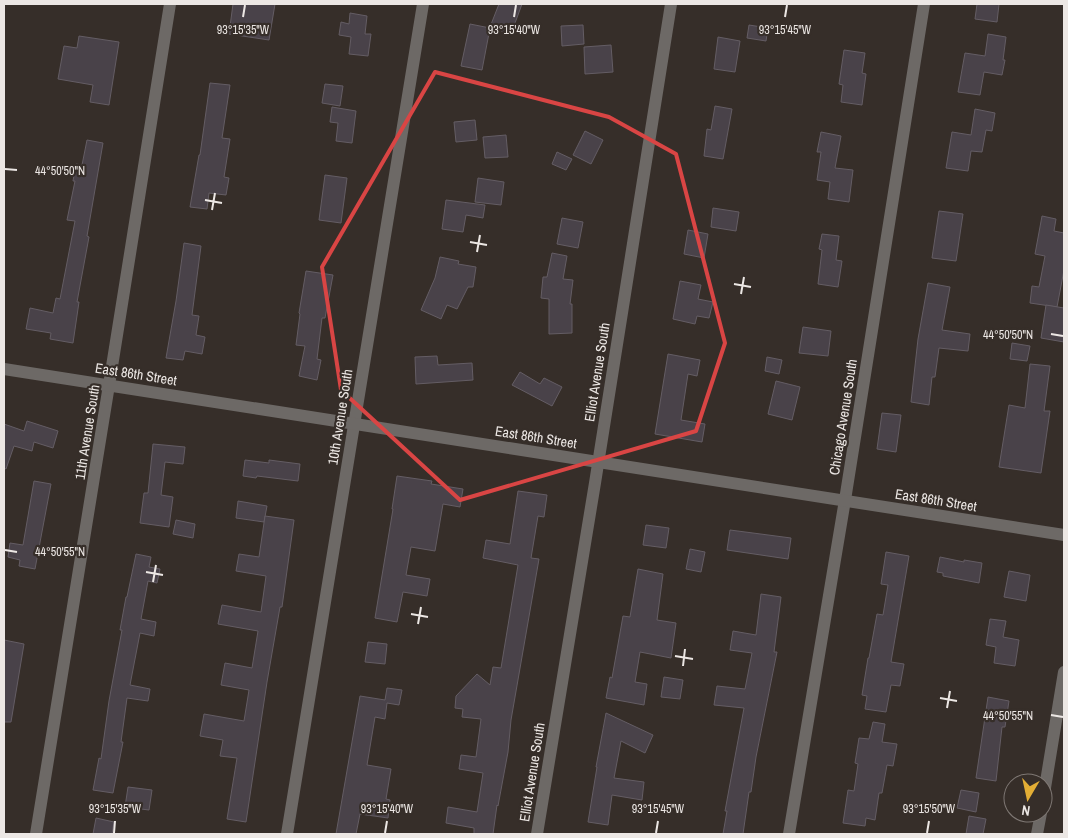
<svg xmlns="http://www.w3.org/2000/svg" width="1068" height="838" font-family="'Archivo Narrow',sans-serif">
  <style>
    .building { fill: #494249; stroke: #645d64 }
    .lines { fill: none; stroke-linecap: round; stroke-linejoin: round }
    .minor { stroke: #6d6966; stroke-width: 12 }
    .tertiary { stroke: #6d6966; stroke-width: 12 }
    .marked { fill: none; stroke: #d94544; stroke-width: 4; stroke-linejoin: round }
    .ticks { fill: none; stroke: #ece7e4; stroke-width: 2 }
    .labels { text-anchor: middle; stroke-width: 4.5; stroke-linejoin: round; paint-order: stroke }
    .street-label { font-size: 14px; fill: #ece7e4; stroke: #362e29 }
    .ticks-label { font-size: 12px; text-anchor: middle; fill: #ece7e4; stroke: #362e29; stroke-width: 4.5; stroke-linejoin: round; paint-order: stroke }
  </style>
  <rect width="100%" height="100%" fill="#362e29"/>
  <!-- building -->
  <g class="building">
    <polygon points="233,4 275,4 269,40 229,34"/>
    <polygon points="499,4 522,4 511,34 490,27"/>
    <polygon points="977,4 999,4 997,22 975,19"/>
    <polygon points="350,13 367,16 365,34 371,34 368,56 349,54 351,37 339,35 341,22 349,24"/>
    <polygon points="470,24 490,28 482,70 461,66"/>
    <polygon points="583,25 584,44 562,46 561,26"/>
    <polygon points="749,25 768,28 766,41 747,38"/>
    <polygon points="988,34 1006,37 1003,60 1005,60 1002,75 984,72 980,95 958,92 965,53 985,56"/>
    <polygon points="79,36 119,42 109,105 90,102 93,85 58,79 64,46 77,48"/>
    <polygon points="718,37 740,41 735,72 714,69"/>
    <polygon points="611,45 613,72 585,74 584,47"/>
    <polygon points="844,50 865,53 862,73 866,74 862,105 841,102 843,85 839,84"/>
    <polygon points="210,83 230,85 222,138 230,139 224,177 229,178 226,195 209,193 207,209 190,207 199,155 200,155"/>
    <polygon points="325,84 343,86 340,106 322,103"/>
    <polygon points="715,106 732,109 723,159 704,156 707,129 711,130"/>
    <polygon points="332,107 356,111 352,143 336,141 338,123 330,122"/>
    <polygon points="975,109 995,113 992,131 986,130 982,152 971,151 968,171 946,168 952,132 971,135"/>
    <polygon points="475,120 477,140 456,142 454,122"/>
    <polygon points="585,131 603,140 591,164 573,155"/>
    <polygon points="821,132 841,136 835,168 853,170 849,202 828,199 830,182 817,180 821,152 817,152"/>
    <polygon points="506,135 508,157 485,158 483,137"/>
    <polygon points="87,140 103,143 87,236 89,237 77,302 79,302 73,343 50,339 51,333 26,329 30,308 53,313 56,298 60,299 75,221 67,220 75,181 73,181 76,164 82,165"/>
    <polygon points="557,152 572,159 566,170 552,164"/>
    <polygon points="325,175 347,178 341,223 319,220"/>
    <polygon points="478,178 504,182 501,205 475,202"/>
    <polygon points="446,200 485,205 483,218 466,215 463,232 442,229"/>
    <polygon points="713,208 739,212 736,231 711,227"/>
    <polygon points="939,211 963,214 956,261 932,258"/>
    <polygon points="1042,216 1056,219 1054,231 1064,233 1064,270 1057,307 1030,303 1032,286 1039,287 1045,256 1035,254"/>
    <polygon points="562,218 583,222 578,248 557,244"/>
    <polygon points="688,230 708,234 704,258 684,254"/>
    <polygon points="822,234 839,236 836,260 842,261 838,287 818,284 822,250 819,249"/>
    <polygon points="184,243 201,246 192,315 199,316 196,335 205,337 202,354 185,351 183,360 166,358 176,301"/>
    <polygon points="552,253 567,256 563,279 573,280 570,304 572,304 572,333 549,334 549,299 541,298 543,277 547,277"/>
    <polygon points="440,257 459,261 458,264 476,267 473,287 468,287 457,309 447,305 441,319 421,310 435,278"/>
    <polygon points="306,271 333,275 325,318 322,318 317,359 321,360 317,380 299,376 305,346 296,345 300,314 299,313"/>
    <polygon points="680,281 701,285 698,299 713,302 709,318 697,316 695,324 673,319"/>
    <polygon points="928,283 950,287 942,330 970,334 968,351 939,348 935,377 932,377 929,405 911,402 918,339"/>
    <polygon points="1046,305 1064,308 1064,342 1041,338"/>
    <polygon points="803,327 831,331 828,356 799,353"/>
    <polygon points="1012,343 1030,346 1027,361 1010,359"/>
    <polygon points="668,354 700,360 697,376 688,374 681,420 705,424 702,442 655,434"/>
    <polygon points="437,356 438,365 472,363 473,380 416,384 415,357"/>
    <polygon points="767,357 782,360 779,374 765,371"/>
    <polygon points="1030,364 1050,366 1044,411 1050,411 1041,473 999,467 1009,405 1025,408"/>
    <polygon points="520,372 540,384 544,378 562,387 552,406 512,385"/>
    <polygon points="776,381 800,387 792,420 768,414"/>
    <polygon points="882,413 901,415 896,452 877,449"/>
    <polygon points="27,421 58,431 53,448 34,442 32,451 14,446 6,469 4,468 4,424 24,431"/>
    <polygon points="153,444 185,447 183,464 165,462 161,495 173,497 169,527 140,523 144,493 148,493"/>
    <polygon points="245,460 269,463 269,460 300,464 298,481 257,476 256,478 243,476"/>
    <polygon points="397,476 432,481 431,484 463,489 460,507 443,504 435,551 411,547 406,575 430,579 427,596 403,592 397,622 375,618 393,509 392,509"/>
    <polygon points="34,481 51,484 35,569 19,566 20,560 8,557 10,543 23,545"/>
    <polygon points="518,491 547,495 544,517 538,516 531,558 539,559 511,720 508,752 498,806 497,805 493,834 474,834 474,828 446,823 448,807 477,812 483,773 459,769 461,755 476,757 481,719 462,717 463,709 455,708 456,696 477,674 490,685 493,667 501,668 518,565 483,558 486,540 510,544"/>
    <polygon points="238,501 267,506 264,522 236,518"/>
    <polygon points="265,516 294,520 282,607 280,607 267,682 246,822 227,819 237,758 220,756 223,740 200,736 204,714 244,721 249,690 221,685 225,663 252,668 258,631 218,624 222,605 261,612 266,576 236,571 239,554 259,557"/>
    <polygon points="176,520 195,524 193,538 173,534"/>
    <polygon points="646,525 669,528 666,548 643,545"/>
    <polygon points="730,530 791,538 788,559 727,550"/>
    <polygon points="690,549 705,552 701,572 686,569"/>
    <polygon points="886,552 909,556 891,662 904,664 900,686 891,685 886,712 865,709 867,696 862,695 868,658 869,658 877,614 883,615 888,585 881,584"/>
    <polygon points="136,554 151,557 149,567 160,569 157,583 148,581 141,619 156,622 154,636 140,633 130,685 150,689 148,701 127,698 121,742 123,742 113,793 93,790 99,758 101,759 109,701 122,630 120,630 126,597 127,597"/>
    <polygon points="940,557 964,562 964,560 982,563 979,583 943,576 943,573 937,572"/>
    <polygon points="638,569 663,574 657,620 676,623 671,658 640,652 635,682 647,684 644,705 606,698 610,677 612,678 623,616 630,617"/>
    <polygon points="1009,571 1030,575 1026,601 1004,597"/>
    <polygon points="761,594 781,597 774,652 777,652 756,757 751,792 749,792 743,834 723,834 727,811 725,811 744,708 714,705 717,686 745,689 752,653 730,650 733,631 756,635"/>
    <polygon points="990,619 1006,621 1003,637 1019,640 1015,666 994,663 996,647 986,645"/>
    <polygon points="4,640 24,644 11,722 4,722"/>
    <polygon points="368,642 387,644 385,664 365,662"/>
    <polygon points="664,677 683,680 680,699 661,697"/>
    <polygon points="387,688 402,690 399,705 387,703 385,719 375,717 367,765 391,769 386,799 390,800 388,818 360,814 356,834 336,834 360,696 385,700"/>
    <polygon points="988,697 1009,701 1005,727 1002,727 996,781 976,778"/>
    <polygon points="606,713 653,735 645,753 621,741 614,778 644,782 642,800 612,795 608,825 588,822 597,767 596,767"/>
    <polygon points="873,722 885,724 882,742 897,744 893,766 887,765 882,793 879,793 875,820 866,818 865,826 843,823 848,790 854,791 858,764 855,763 859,738 869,739"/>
    <polygon points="128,787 152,790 149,810 125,807"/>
    <polygon points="961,790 979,793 976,812 957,808"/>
    <polygon points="969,816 986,819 983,834 966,834"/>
    <polygon points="96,818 114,822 112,834 93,834"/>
  </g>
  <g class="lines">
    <!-- minor -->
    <g class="minor">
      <polyline points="1043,800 1064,672"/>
      <polyline points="36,834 109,385 170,4"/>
      <polyline points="287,834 423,4"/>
      <polyline points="537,834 595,483 671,4"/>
      <polyline points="789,834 845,500 924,4"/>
      <polyline points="1037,834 1041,813"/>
    </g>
    <!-- tertiary -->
    <polyline class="tertiary" points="4,369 1064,535"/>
  </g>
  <!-- marked area -->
  <path class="marked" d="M435,72L609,117L676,154L725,343L696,431L460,500L341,390L322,267Z"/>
  <!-- ticks -->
  <path class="ticks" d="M243,17L245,5M514,17L516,5M785,17L787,5M5,169L17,170M205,200L222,203M212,210L215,193M470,242L487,245M477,252L480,235M734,284L751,287M741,294L744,277M1051,334L1063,336M5,550L17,552M146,572L163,575M153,582L156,565M411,614L428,617M418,624L421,607M675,656L693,659M683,666L685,649M940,698L957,701M947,708L950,691M1051,715L1063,717M114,833L115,821M385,833L387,821M656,833L658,821M927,833L929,821"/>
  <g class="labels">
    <!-- street labels -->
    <g class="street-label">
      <text transform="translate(597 372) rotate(-81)" y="5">Elliot Avenue South</text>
      <text transform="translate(136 374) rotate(9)" y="5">East 86th Street</text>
      <text transform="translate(340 417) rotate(-81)" y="5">10th Avenue South</text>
      <text transform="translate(843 417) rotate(-81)" y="5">Chicago Avenue South</text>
      <text transform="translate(87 432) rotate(-81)" y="5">11th Avenue South</text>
      <text transform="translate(536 437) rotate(9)" y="5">East 86th Street</text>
      <text transform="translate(936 500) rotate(9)" y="5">East 86th Street</text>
      <text transform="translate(532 772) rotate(-81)" y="5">Elliot Avenue South</text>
    </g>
  </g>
  <g class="ticks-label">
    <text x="243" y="34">93°15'35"W</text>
    <text x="514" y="34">93°15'40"W</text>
    <text x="785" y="34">93°15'45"W</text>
    <text x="60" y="175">44°50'50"N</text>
    <text x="1008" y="339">44°50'50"N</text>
    <text x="60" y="556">44°50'55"N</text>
    <text x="1008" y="720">44°50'55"N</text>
    <text x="115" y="813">93°15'35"W</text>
    <text x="387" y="813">93°15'40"W</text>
    <text x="658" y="813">93°15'45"W</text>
    <text x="929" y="813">93°15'50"W</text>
  </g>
  <!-- border -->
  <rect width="1068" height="838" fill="none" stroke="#ece7e4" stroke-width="10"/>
  <!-- north arrow -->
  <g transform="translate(1028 798) rotate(189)"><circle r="24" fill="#362e29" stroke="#7f7874"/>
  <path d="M0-4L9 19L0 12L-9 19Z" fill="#e3ae35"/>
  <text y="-8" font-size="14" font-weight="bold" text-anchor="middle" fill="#ece7e4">N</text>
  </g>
</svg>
